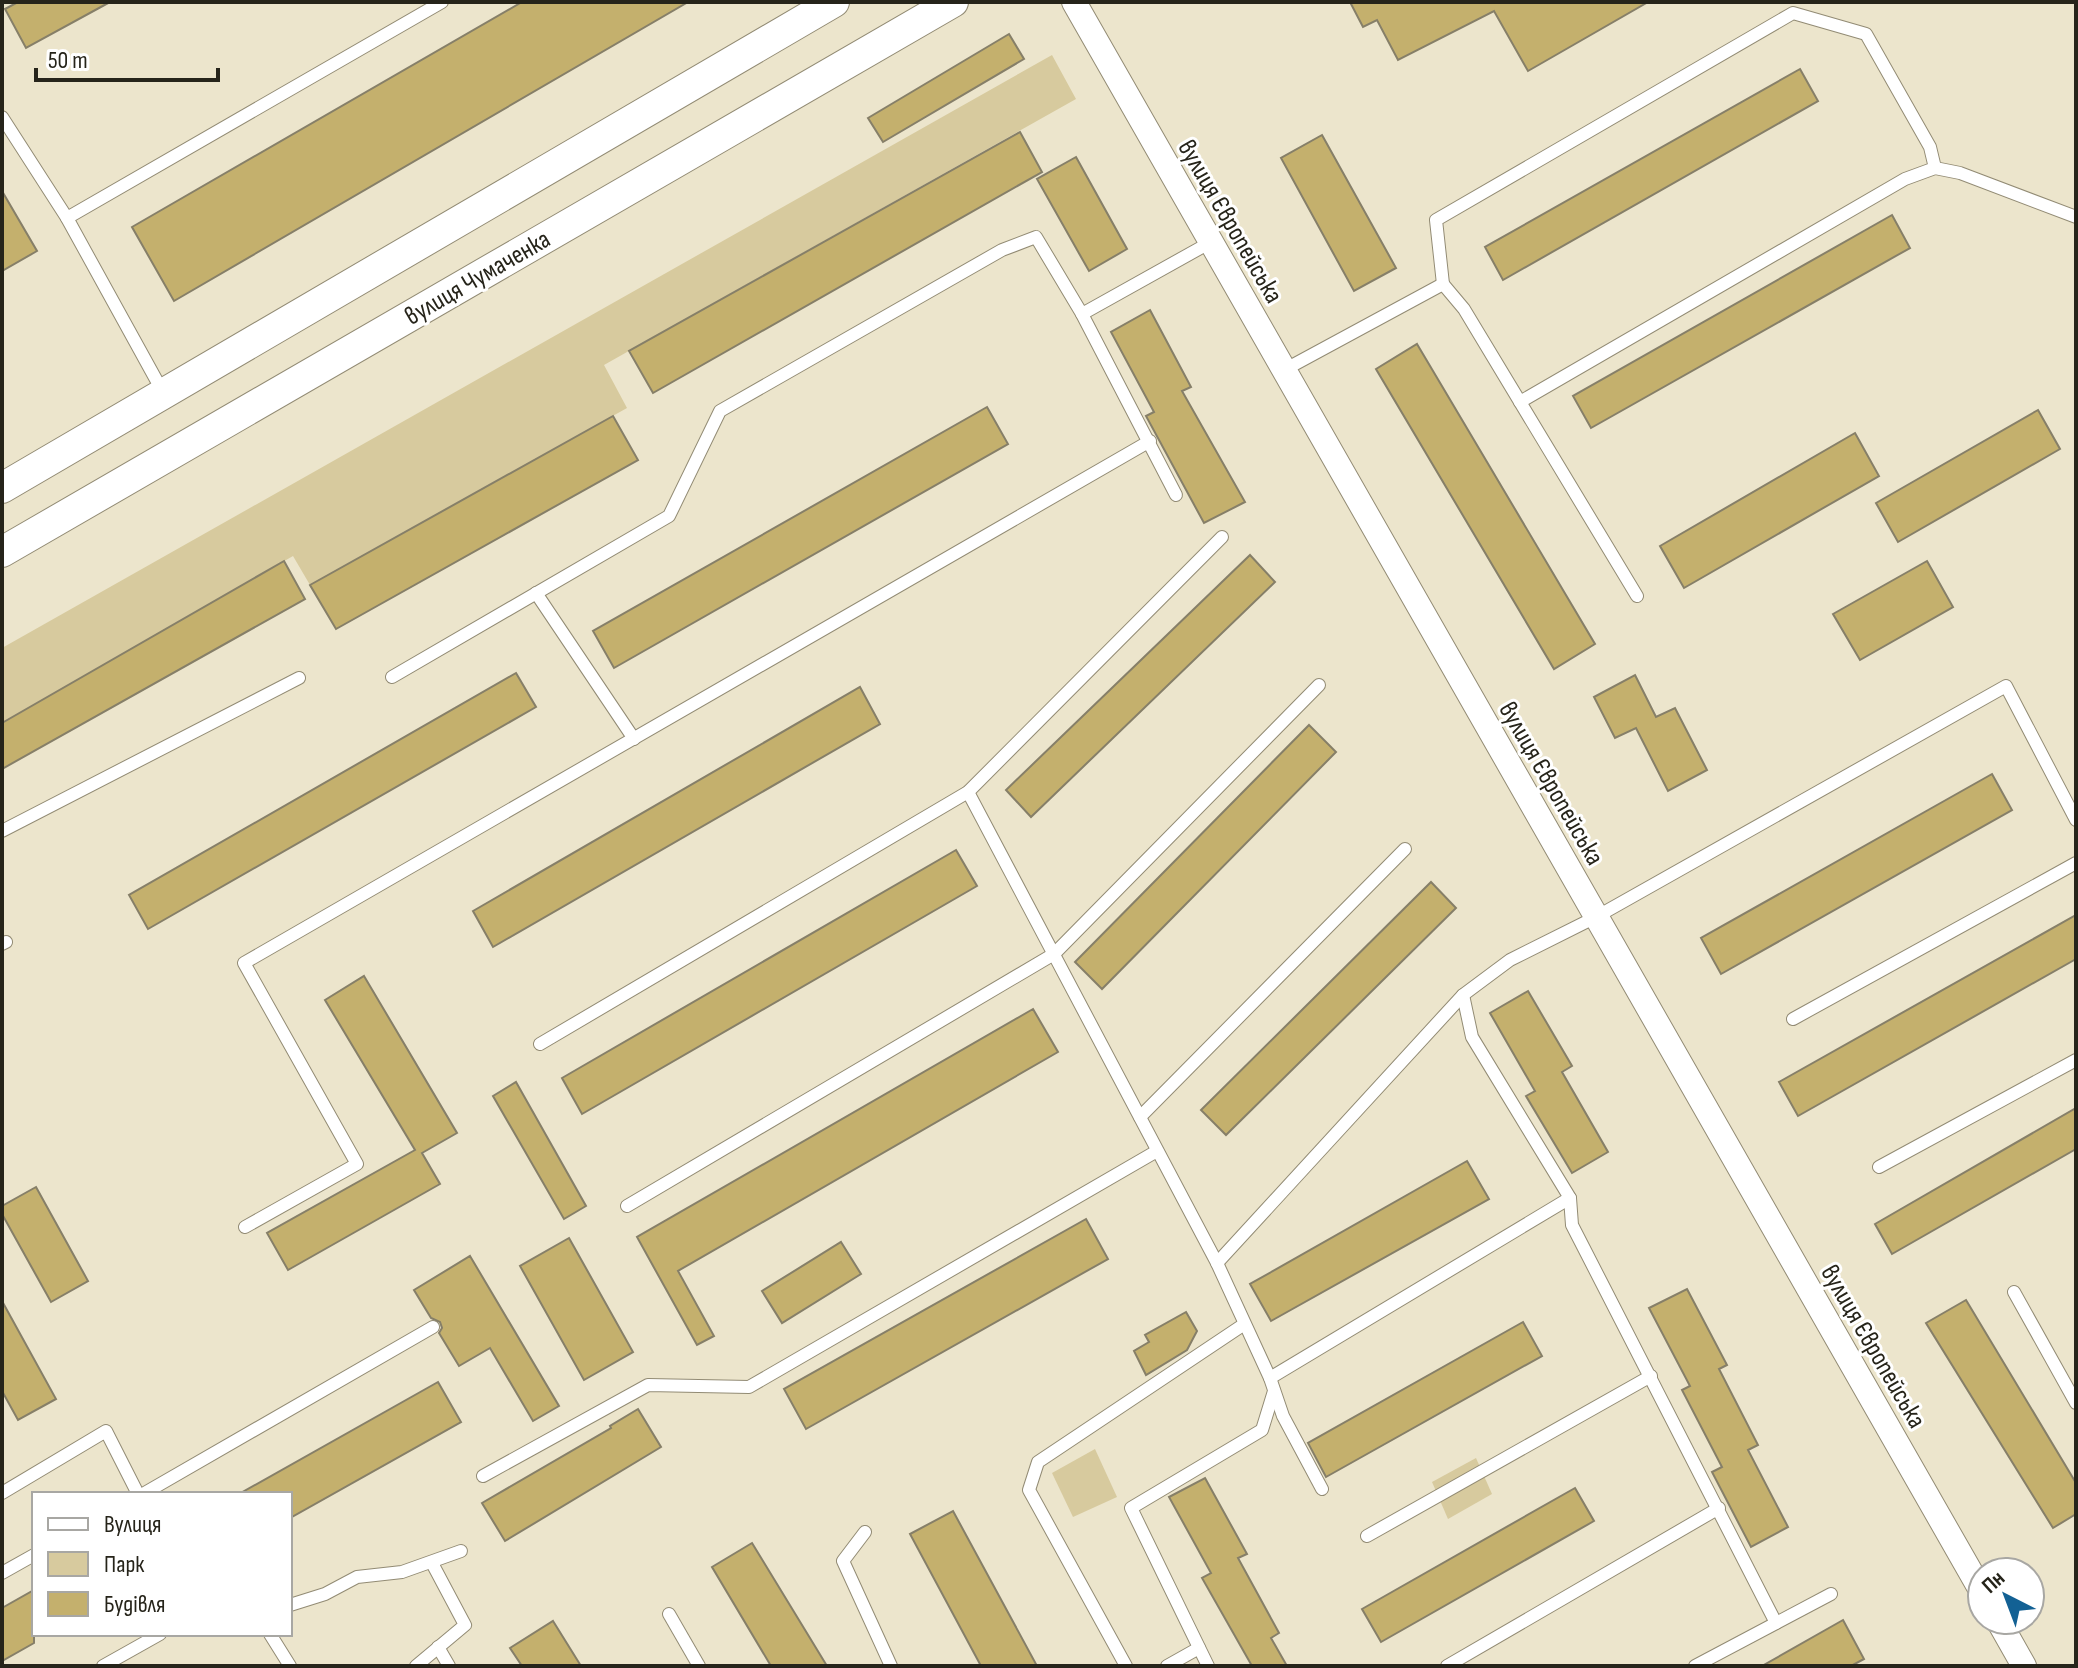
<svg xmlns="http://www.w3.org/2000/svg" width="2078" height="1668" font-family="'Sofia Sans Condensed',sans-serif">
  <style>
    .green { fill: #d7ca9e }
    .building { fill: #c4b06d; stroke: #867f68; stroke-width: 2 }
    .lines { fill: none; stroke-linecap: round; stroke-linejoin: round }
    .service-casing { stroke: #928b74; stroke-width: 14 }
    .minor-casing { stroke: #928b74; stroke-width: 26 }
    .tertiary-casing { stroke: #928b74; stroke-width: 32 }
    .service { stroke: #fff; stroke-width: 12 }
    .minor { stroke: #fff; stroke-width: 24 }
    .tertiary { stroke: #fff; stroke-width: 30 }
    .labels { text-anchor: middle; stroke-width: 6; stroke-linejoin: round; paint-order: stroke }
    .street-label { font-size: 26px; fill: #26241a; stroke: #fff }
  </style>
  <rect width="100%" height="100%" fill="#ece5cc"/>
  <!-- green -->
  <g class="green">
    <polygon points="1052,55 1076,99 604,365 627,408 310,585 293,556 2,723 2,648"/>
    <polygon points="1095,1449 1117,1497 1073,1517 1052,1473"/>
    <polygon points="1476,1458 1492,1494 1448,1519 1432,1482"/>
  </g>
  <!-- building -->
  <g class="building">
    <polygon points="18,2 110,2 26,48 5,9"/>
    <polygon points="522,2 688,2 174,301 132,227"/>
    <polygon points="1350,2 1648,2 1528,71 1494,11 1398,60 1377,20 1363,27"/>
    <polygon points="1009,34 1024,59 883,142 868,118"/>
    <polygon points="1800,69 1818,101 1503,280 1485,247"/>
    <polygon points="1020,132 1042,172 653,393 629,351"/>
    <polygon points="1322,135 1396,268 1354,291 1281,158"/>
    <polygon points="1076,157 1127,249 1089,271 1037,179"/>
    <polygon points="2,191 37,251 2,271"/>
    <polygon points="1892,215 1910,248 1591,428 1573,396"/>
    <polygon points="1150,310 1191,387 1182,391 1245,502 1204,523 1146,416 1154,412 1111,332"/>
    <polygon points="1417,344 1595,644 1554,669 1376,369"/>
    <polygon points="987,407 1008,444 614,668 593,631"/>
    <polygon points="2038,410 2060,449 1898,542 1876,503"/>
    <polygon points="613,416 638,460 336,629 310,585"/>
    <polygon points="1855,433 1879,476 1684,588 1660,546"/>
    <polygon points="1250,555 1275,582 1031,817 1006,790"/>
    <polygon points="284,561 305,599 2,769 2,723"/>
    <polygon points="1927,561 1953,607 1860,660 1833,614"/>
    <polygon points="516,673 536,707 148,929 129,895"/>
    <polygon points="1635,675 1656,717 1675,708 1707,770 1668,791 1636,728 1615,738 1594,697"/>
    <polygon points="860,687 880,724 493,947 473,911"/>
    <polygon points="1309,725 1336,752 1102,989 1075,962"/>
    <polygon points="1992,774 2012,810 1721,974 1701,938"/>
    <polygon points="956,850 977,886 582,1114 562,1078"/>
    <polygon points="1431,882 1456,908 1226,1135 1201,1110"/>
    <polygon points="2076,915 2076,959 1798,1116 1779,1082"/>
    <polygon points="364,976 457,1133 422,1153 440,1184 288,1270 267,1233 415,1150 325,1000"/>
    <polygon points="1528,991 1572,1066 1562,1072 1608,1152 1572,1173 1526,1096 1535,1091 1490,1013"/>
    <polygon points="1033,1009 1058,1052 678,1271 714,1336 697,1345 637,1237"/>
    <polygon points="516,1082 586,1206 564,1219 493,1096"/>
    <polygon points="2076,1108 2076,1149 1892,1254 1875,1224"/>
    <polygon points="1467,1161 1489,1199 1271,1321 1250,1284"/>
    <polygon points="36,1187 88,1281 51,1302 2,1214 2,1206"/>
    <polygon points="1086,1219 1108,1259 806,1429 784,1389"/>
    <polygon points="569,1238 633,1352 584,1380 520,1266"/>
    <polygon points="841,1242 861,1274 782,1323 762,1291"/>
    <polygon points="470,1256 559,1406 533,1421 490,1348 459,1366 439,1333 442,1328 440,1322 431,1318 414,1290"/>
    <polygon points="1687,1289 1727,1365 1719,1369 1758,1445 1748,1450 1788,1527 1751,1547 1712,1472 1722,1467 1682,1390 1690,1386 1649,1308"/>
    <polygon points="1966,1300 2076,1483 2076,1514 2053,1528 1926,1323"/>
    <polygon points="2,1301 56,1399 18,1420 2,1391"/>
    <polygon points="1186,1312 1197,1331 1187,1350 1146,1375 1134,1351 1149,1342 1145,1335"/>
    <polygon points="1523,1322 1542,1356 1326,1477 1308,1443"/>
    <polygon points="438,1382 461,1422 290,1518 290,1494 239,1494"/>
    <polygon points="638,1409 661,1447 505,1541 482,1503 611,1428 610,1426"/>
    <polygon points="1205,1478 1247,1554 1238,1558 1279,1633 1271,1638 1287,1666 1252,1666 1202,1578 1211,1573 1169,1497"/>
    <polygon points="1575,1488 1594,1521 1381,1642 1362,1609"/>
    <polygon points="953,1511 1037,1666 981,1666 910,1534"/>
    <polygon points="752,1543 827,1666 771,1666 712,1567"/>
    <polygon points="34,1590 34,1643 2,1661 2,1608"/>
    <polygon points="1843,1620 1864,1659 1851,1666 1762,1666"/>
    <polygon points="553,1621 581,1666 522,1666 510,1648"/>
  </g>
  <g class="lines">
    <!-- service casing -->
    <g class="service-casing">
      <g id="service">
        <polyline points="2,117 67,218 442,2"/>
        <polyline points="67,218 164,394"/>
        <polyline points="1443,284 1436,220 1793,13 1866,34 1930,147 1935,168"/>
        <polyline points="1082,314 1176,495"/>
        <polyline points="1284,370 1443,284 1464,309 1637,596"/>
        <polyline points="1520,402 1905,179 1935,168 1960,173 2076,217"/>
        <polyline points="536,593 634,739"/>
        <polyline points="392,677 669,516 720,411 1002,250 1036,237 1082,314 1211,242"/>
        <polyline points="968,792 1217,1263 1270,1378 1283,1416 1322,1489"/>
        <polyline points="2,831 299,678"/>
        <polyline points="2,944 6,942"/>
        <polyline points="1463,995 1472,1037 1570,1198 1572,1225 1776,1623"/>
        <polyline points="1793,1019 2076,863"/>
        <polyline points="540,1044 968,792 1222,537"/>
        <polyline points="1140,1117 1405,849"/>
        <polyline points="1879,1167 2076,1060"/>
        <polyline points="627,1206 1054,954 1319,685"/>
        <polyline points="245,1227 357,1164 244,963 1150,441"/>
        <polyline points="1217,1263 1463,995 1510,960 1596,917 2006,686 2076,820"/>
        <polyline points="2014,1292 2076,1403"/>
        <polyline points="1270,1378 1570,1198"/>
        <polyline points="483,1476 648,1385 749,1387 1157,1151"/>
        <polyline points="2,1493 106,1431 138,1494"/>
        <polyline points="143,1494 433,1327"/>
        <polyline points="865,1532 843,1561 891,1666"/>
        <polyline points="1367,1536 1651,1376"/>
        <polyline points="2,1573 34,1555"/>
        <polyline points="290,1605 325,1594 357,1577 402,1572 461,1551"/>
        <polyline points="669,1614 699,1666"/>
        <polyline points="270,1634 290,1666"/>
        <polyline points="438,1647 449,1666"/>
        <polyline points="103,1666 160,1634"/>
        <polyline points="416,1666 465,1625 432,1563"/>
        <polyline points="1126,1666 1029,1490 1038,1462 1243,1325"/>
        <polyline points="1167,1666 1199,1648"/>
        <polyline points="1208,1666 1131,1508 1262,1430 1274,1391"/>
        <polyline points="1447,1666 1719,1508"/>
        <polyline points="1695,1666 1831,1594"/>
      </g>
    </g>
    <!-- minor casing -->
    <g class="minor-casing">
      <g id="minor">
        <polyline points="1074,2 1982,1592"/>
        <polyline points="1998,1620 2024,1666"/>
      </g>
    </g>
    <!-- tertiary casing -->
    <g class="tertiary-casing">
      <g id="tertiary">
        <polyline points="2,488 834,2"/>
        <polyline points="2,552 953,2"/>
      </g>
    </g>
    <!-- service -->
    <use href="#service" class="service"/>
    <!-- minor -->
    <use href="#minor" class="minor"/>
    <!-- tertiary -->
    <use href="#tertiary" class="tertiary"/>
  </g>
  <g class="labels">
    <!-- street labels -->
    <g class="street-label">
      <text transform="translate(1231 221) rotate(60)" y="9">вулиця Європейська</text>
      <text transform="translate(477 277) rotate(-30)" y="9">вулиця Чумаченка</text>
      <text transform="translate(1552 783) rotate(60)" y="9">вулиця Європейська</text>
      <text transform="translate(1874 1346) rotate(60)" y="9">вулиця Європейська</text>
    </g>
  </g>
  <!-- border -->
  <rect width="2078" height="1668" fill="none" stroke="#26241a" stroke-width="8"/>
  <!-- legend -->
  <rect x="32" y="1492" width="260" height="144" fill="#ffffff" stroke="#a8a7a3" stroke-width="2"/>
  <rect x="48" y="1518" width="40" height="12" fill="#ffffff" stroke="#a8a7a3" stroke-width="2"/>
  <text x="104" y="1532" font-size="24" fill="#26241a">Вулиця</text>
  <rect x="48" y="1552" width="40" height="24" fill="#d7ca9e" stroke="#a8a7a3" stroke-width="2"/>
  <text x="104" y="1572" font-size="24" fill="#26241a">Парк</text>
  <rect x="48" y="1592" width="40" height="24" fill="#c4b06d" stroke="#a8a7a3" stroke-width="2"/>
  <text x="104" y="1612" font-size="24" fill="#26241a">Будівля</text>
  <!-- north arrow -->
  <g transform="translate(2006 1596) rotate(318)"><circle r="38" fill="#ffffff" stroke="#a8a7a3" stroke-width="2"/>
  <path d="M0-6L14 30L0 20L-14 30Z" fill="#136194"/>
  <text y="-12" font-size="22" font-weight="bold" text-anchor="middle" fill="#26241a">Пн</text>
  </g>
  <!-- scale -->
  <path d="M36 68v12h182v-12" fill="none" stroke="#26241a" stroke-width="4"/>
  <text x="48" y="68" font-size="24" fill="#26241a" stroke="#ffffff" stroke-width="6" paint-order="stroke">50 m</text>
</svg>
